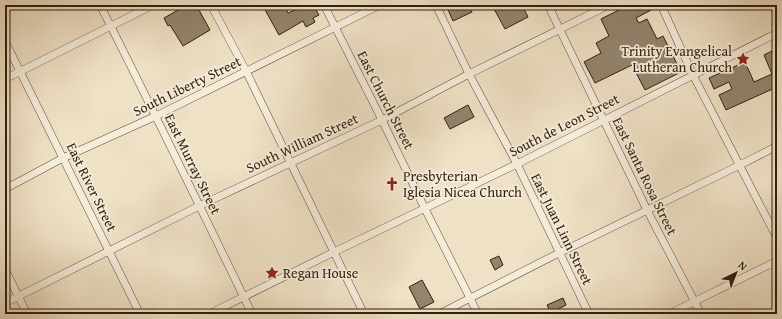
<svg xmlns="http://www.w3.org/2000/svg" width="782" height="319" font-family="'Gentium Book Plus',serif">
  <style>
    .building { fill: #92846d; stroke: #2e1f0d }
    .lines { fill: none; stroke-linecap: round; stroke-linejoin: round }
    .minor-casing { stroke: #5e503b; stroke-width: 8 }
    .minor { stroke: #f5ecda; stroke-width: 7 }
    .labels { text-anchor: middle; stroke-width: 3.5; stroke-linejoin: round; paint-order: stroke }
    .poi-label { font-size: 14px; fill: #2e1f0d; stroke: #f5ecda; text-anchor: start }
    .street-label { font-size: 14px; fill: #2e1f0d; stroke: #f5ecda }
  </style>
  <rect width="100%" height="100%" fill="#efe1c6"/>
  <filter id="stains"><feTurbulence type="fractalNoise" baseFrequency=".005" numOctaves="4"/><feColorMatrix values="0 0 0 0 .2 0 0 0 0 .09 0 0 0 0 .02 0 0 0 .5 -.17"/></filter>
  <radialGradient id="worn" r=".72"><stop offset=".6" stop-color="#630" stop-opacity="0"/><stop offset="1" stop-color="#630" stop-opacity=".3"/></radialGradient>
  <!-- building -->
  <g class="building">
    <polygon points="187,5 202,5 203,8 199,10 210,30 183,46 170,25 168,26 164,18"/>
    <polygon points="269,5 284,5 288,13 295,10 292,5 313,5 319,15 313,18 315,22 306,27 303,21 279,35 264,8"/>
    <polygon points="446,5 463,5 464,7 469,5 472,12 453,21"/>
    <polygon points="492,5 522,5 528,17 505,29"/>
    <polygon points="629,5 651,5 653,9 636,18 639,23 647,19 657,39 663,36 681,72 645,90 632,65 595,83 584,62 601,53 596,43 609,36 601,19"/>
    <polygon points="776,49 777,87 726,110 719,95 732,89 729,82 714,89 709,78 745,62 754,82 772,74 764,55"/>
    <polygon points="468,105 474,117 450,129 444,118"/>
    <polygon points="499,256 503,265 495,270 490,260"/>
    <polygon points="422,280 434,302 420,309 409,287"/>
    <polygon points="563,298 566,305 551,313 547,305"/>
  </g>
  <g class="lines">
    <!-- minor casing -->
    <g class="minor-casing">
      <g id="minor">
        <path d="M100,5C152,107 202,211 252,314"/>
        <polyline points="211,5 246,71 364,314"/>
        <polyline points="324,5 382,120 425,209 478,314"/>
        <polyline points="436,5 469,74 517,164 589,314"/>
        <polyline points="548,5 647,210 701,314"/>
        <polyline points="661,5 693,75 777,238"/>
        <polyline points="773,5 777,13"/>
        <polyline points="5,41 140,314"/>
        <polyline points="5,79 153,5"/>
        <polyline points="5,189 63,158 156,116 380,5"/>
        <polyline points="5,269 27,314"/>
        <polyline points="5,303 199,206 382,120 469,74 609,5"/>
        <polyline points="209,314 334,252 517,164 777,33"/>
        <polyline points="439,314 559,253 740,165 777,146"/>
        <polyline points="669,314 777,261"/>
      </g>
    </g>
    <!-- minor -->
    <use href="#minor" class="minor"/>
  </g>
  <!-- icons -->
  <defs>
    <g id="sight-bare" transform="scale(1.08)"><path d="M0-6L1.8-2.2L6-1.7L2.9 1.2L3.7 5.4L0 3.3L-3.7 5.4L-2.9 1.2L-6-1.7L-1.8-2.2Z" fill="#8f2418" stroke="#f5ecda" stroke-width="2.5" paint-order="stroke"/></g>
    <g id="church-bare" transform="scale(1.08)"><path d="M-1.2-6h2.4v3.5h3.3v2.4h-3.3V6h-2.4V-.1h-3.3v-2.4h3.3Z" fill="#8f2418" stroke="#f5ecda" stroke-width="2.5" paint-order="stroke"/></g>
  </defs>
  <g fill-rule="evenodd">
    <use href="#sight-bare" x="743" y="59"/>
    <use href="#church-bare" x="392" y="184"/>
    <use href="#sight-bare" x="272" y="273"/>
  </g>
  <g class="labels">
    <!-- poi labels -->
    <g class="poi-label">
      <text x="732" y="56" text-anchor="end">Trinity Evangelical<tspan x="732" dy="16">Lutheran Church</tspan></text>
      <text x="403" y="181">Presbyterian<tspan x="403" dy="16">Iglesia Nicea Church</tspan></text>
      <text x="283" y="278">Regan House</text>
    </g>
    <!-- street labels -->
    <g class="street-label">
      <text transform="translate(187 86) rotate(-26)" y="5">South Liberty Street</text>
      <text transform="translate(386 100) rotate(63)" y="5">East Church Street</text>
      <text transform="translate(564 125) rotate(-27)" y="5">South de Leon Street</text>
      <text transform="translate(302 143) rotate(-25)" y="5">South William Street</text>
      <text transform="translate(193 164) rotate(64)" y="5">East Murray Street</text>
      <text transform="translate(645 176) rotate(64)" y="5">East Santa Rosa Street</text>
      <text transform="translate(92 187) rotate(64)" y="5">East River Street</text>
      <text transform="translate(562 229) rotate(64)" y="5">East Juan Linn Street</text>
    </g>
  </g>
  <!-- margin -->
  <rect width="782" height="319" fill="none" stroke="#efe1c6" stroke-width="20"/>
  <rect x="6" y="6" width="770" height="307" fill="none" stroke="#2e1f0d" stroke-width="2"/>
  <rect x="10" y="10" width="762" height="299" fill="none" stroke="#2e1f0d"/>
  <!-- north arrow -->
  <g transform="translate(736 273) rotate(43)" stroke="#f5ecda" stroke-width="3" paint-order="stroke">
  <path d="M0-3L7 15L0 10L-7 15Z" fill="#2e1f0d"/>
  <text y="-6" font-size="11" font-weight="bold" text-anchor="middle" fill="#2e1f0d">N</text>
  </g>
  <rect width="100%" height="100%" filter="url(#stains)"/>
  <rect width="100%" height="100%" fill="url(#worn)"/>
</svg>
